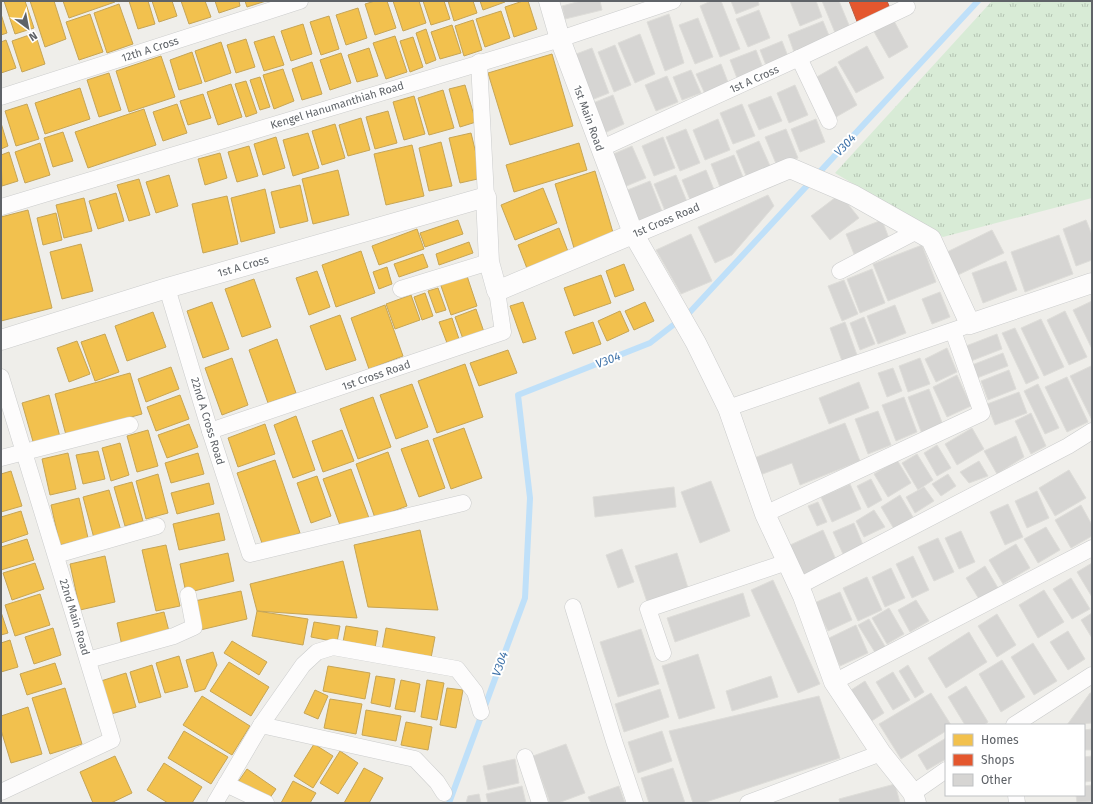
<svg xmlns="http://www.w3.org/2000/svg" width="1093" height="804" font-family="'Fira Sans',sans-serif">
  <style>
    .grass { fill: url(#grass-tufts) }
    .homes { fill: #f2c14e; stroke: #c6a556 }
    .shops { fill: #e4572e; stroke: #bc5b3f }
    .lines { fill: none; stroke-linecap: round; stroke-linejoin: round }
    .stream { stroke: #bfe0f9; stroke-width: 6 }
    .building { fill: #d6d5d3; stroke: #deddd9 }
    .minor-casing { stroke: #cbcccc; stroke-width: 17 }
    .tertiary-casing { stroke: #cbcccc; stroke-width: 21 }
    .minor { stroke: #fdfcfc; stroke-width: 16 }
    .tertiary { stroke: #fdfcfc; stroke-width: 20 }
    .labels { text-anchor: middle; stroke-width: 4; stroke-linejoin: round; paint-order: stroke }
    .street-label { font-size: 11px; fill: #5f6368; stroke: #fff }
    .water-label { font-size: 12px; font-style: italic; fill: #4174aa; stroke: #fff }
  </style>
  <defs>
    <pattern id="grass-tufts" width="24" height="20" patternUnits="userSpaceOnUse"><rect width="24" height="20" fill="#d8ebd6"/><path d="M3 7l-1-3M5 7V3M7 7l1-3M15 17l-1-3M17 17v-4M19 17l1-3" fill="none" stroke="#b2c2b1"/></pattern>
  </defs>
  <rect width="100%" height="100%" fill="#efeeea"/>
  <!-- grass -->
  <polygon class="grass" points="992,1 1092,1 1092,198 943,237 835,173"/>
  <!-- homes -->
  <g class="homes">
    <polygon points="4,1 25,1 34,28 15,34"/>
    <polygon points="30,1 54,1 66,39 45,47"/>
    <polygon points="63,1 114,1 115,2 69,18"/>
    <polygon points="129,1 148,1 155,24 138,29"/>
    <polygon points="152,1 172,1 177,16 159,22"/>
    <polygon points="181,1 205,1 211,17 189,24"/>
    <polygon points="215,1 239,1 240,6 219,13"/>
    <polygon points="245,1 266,1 247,7"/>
    <polygon points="375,1 387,1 396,28 375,35 365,4"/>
    <polygon points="393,1 419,1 426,23 403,31"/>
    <polygon points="423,1 444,1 450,19 431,25"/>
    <polygon points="448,1 473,1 477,13 454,21"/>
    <polygon points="480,1 504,1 505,2 483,10"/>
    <polygon points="523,1 528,1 537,29 514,37 505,7"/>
    <polygon points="119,4 133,44 107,53 94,13"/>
    <polygon points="358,8 367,38 346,45 336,15"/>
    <polygon points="501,11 510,38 485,47 476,19"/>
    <polygon points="1,14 7,33 1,35"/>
    <polygon points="90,14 103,52 79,60 66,22"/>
    <polygon points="329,16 339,49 321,55 310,22"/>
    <polygon points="473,20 482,50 464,56 455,26"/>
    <polygon points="303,24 312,54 291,61 281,31"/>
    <polygon points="452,25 461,53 440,59 431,32"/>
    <polygon points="426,29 436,60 426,64 416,33"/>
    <polygon points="35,33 45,64 22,72 12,41"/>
    <polygon points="274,36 284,65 264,71 254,42"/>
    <polygon points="395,36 407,72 386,79 373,43"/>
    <polygon points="413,37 423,67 410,72 400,41"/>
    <polygon points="246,39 255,67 236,73 227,45"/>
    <polygon points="6,40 16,68 1,73 1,42"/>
    <polygon points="221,42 231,73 205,82 195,51"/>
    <polygon points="369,48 378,76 357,82 348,55"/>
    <polygon points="192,52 202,83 179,90 170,60"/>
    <polygon points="341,53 351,83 330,90 320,60"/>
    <polygon points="552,54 573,126 510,145 488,73"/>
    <polygon points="161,56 175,97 129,112 116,71"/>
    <polygon points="312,62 322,94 302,100 292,69"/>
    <polygon points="283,69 294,101 274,109 263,75"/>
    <polygon points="109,73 121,110 99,117 87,80"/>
    <polygon points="260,77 270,107 260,110 250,80"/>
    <polygon points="246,81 257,113 246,117 235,84"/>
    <polygon points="231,84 242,117 218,125 207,92"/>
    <polygon points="465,85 476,122 460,127 449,89"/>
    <polygon points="80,88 90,119 45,134 35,103"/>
    <polygon points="443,90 454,128 429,135 418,98"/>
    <polygon points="203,94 211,118 188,125 180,101"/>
    <polygon points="414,96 425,134 404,140 393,102"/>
    <polygon points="27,104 39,139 16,146 5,111"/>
    <polygon points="177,104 187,133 163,141 153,112"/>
    <polygon points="144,109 156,145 88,168 75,132"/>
    <polygon points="388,111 397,143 375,149 366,117"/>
    <polygon points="361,118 370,150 348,156 339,125"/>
    <polygon points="1,123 8,146 1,149"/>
    <polygon points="335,124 345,158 322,165 312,131"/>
    <polygon points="63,132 73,161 53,167 44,138"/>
    <polygon points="308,133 319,168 293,176 283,140"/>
    <polygon points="471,133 482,178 460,183 449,138"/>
    <polygon points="276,137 285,168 263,175 254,144"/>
    <polygon points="441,142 452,186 429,191 419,148"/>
    <polygon points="40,143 50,175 25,183 15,152"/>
    <polygon points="579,143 587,170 514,192 506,165"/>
    <polygon points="412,145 424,196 386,205 374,154"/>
    <polygon points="249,146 258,176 237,182 228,152"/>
    <polygon points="9,152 18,181 2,186 1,155"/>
    <polygon points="220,153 227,178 205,185 198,159"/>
    <polygon points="338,170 349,215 313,224 302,179"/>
    <polygon points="595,171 614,236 574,248 555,184"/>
    <polygon points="169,175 178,206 156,213 146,182"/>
    <polygon points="139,179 150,215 129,221 117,185"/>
    <polygon points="300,185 308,221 280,228 271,192"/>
    <polygon points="543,188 557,223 515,240 501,205"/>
    <polygon points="265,189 275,233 241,242 231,198"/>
    <polygon points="116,193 124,221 98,229 89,201"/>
    <polygon points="227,196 238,244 203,253 192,204"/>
    <polygon points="84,198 92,231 64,238 56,205"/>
    <polygon points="28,210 52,308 1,321 1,217"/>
    <polygon points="56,213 62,240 43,245 37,218"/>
    <polygon points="458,220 463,234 425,247 420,233"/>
    <polygon points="559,228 569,254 528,271 518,245"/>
    <polygon points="417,229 424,249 379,265 372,246"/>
    <polygon points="469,242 473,253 439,265 436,254"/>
    <polygon points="81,244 93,291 62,299 50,252"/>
    <polygon points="361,251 375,293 336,307 322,265"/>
    <polygon points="423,254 428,267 399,277 394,264"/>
    <polygon points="624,264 634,290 615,297 606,271"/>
    <polygon points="387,267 392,284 379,289 373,272"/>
    <polygon points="317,271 330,307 309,315 296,278"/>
    <polygon points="466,273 477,306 451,315 440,283"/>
    <polygon points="601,275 611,303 574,316 564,288"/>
    <polygon points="254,279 271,327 242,337 225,289"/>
    <polygon points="438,288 446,310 436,313 428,291"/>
    <polygon points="425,293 433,316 422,320 414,297"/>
    <polygon points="411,295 420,320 395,329 386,304"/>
    <polygon points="212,302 229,349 203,358 187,311"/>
    <polygon points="523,302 536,339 523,343 510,306"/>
    <polygon points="645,302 654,321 634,330 625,311"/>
    <polygon points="385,305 403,356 369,369 351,318"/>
    <polygon points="476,309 484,332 463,339 455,317"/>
    <polygon points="620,311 629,331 607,341 598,321"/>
    <polygon points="153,312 166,347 127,361 115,326"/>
    <polygon points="340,315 356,360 326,370 310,326"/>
    <polygon points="452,318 459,339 447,343 439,322"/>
    <polygon points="593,322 601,344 573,354 565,332"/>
    <polygon points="105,334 119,372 95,381 81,342"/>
    <polygon points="277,339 296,393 268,403 249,350"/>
    <polygon points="77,341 90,374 69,382 57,348"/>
    <polygon points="508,350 517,373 479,386 470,363"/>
    <polygon points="232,358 248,405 222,415 205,368"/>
    <polygon points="465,364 483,417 437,433 418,381"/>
    <polygon points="171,367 179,389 146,402 138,379"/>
    <polygon points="130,373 142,414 66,435 55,394"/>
    <polygon points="412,384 428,427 396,439 380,395"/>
    <polygon points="49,395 60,437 34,445 22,403"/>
    <polygon points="180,395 189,419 156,431 147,407"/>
    <polygon points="373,397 391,447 358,459 340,409"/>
    <polygon points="296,416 315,470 293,478 274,425"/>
    <polygon points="189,424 198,447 167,458 158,435"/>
    <polygon points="265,424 275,454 238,467 228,438"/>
    <polygon points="464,428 482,478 451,489 433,439"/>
    <polygon points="148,430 158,466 137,472 127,436"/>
    <polygon points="342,430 354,461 323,472 312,441"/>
    <polygon points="428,440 445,488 419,497 401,449"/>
    <polygon points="120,443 129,475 111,481 102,448"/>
    <polygon points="98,451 105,479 83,484 76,455"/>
    <polygon points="388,452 407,506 375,518 356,464"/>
    <polygon points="68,453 76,489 50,495 42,459"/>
    <polygon points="198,453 204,474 171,483 165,463"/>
    <polygon points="275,460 300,533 263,546 237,473"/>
    <polygon points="351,469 369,518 341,528 323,479"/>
    <polygon points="11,471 22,506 1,512 1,474"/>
    <polygon points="158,474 168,513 146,519 136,481"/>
    <polygon points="317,476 331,516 311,523 297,483"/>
    <polygon points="132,482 143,521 125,526 114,487"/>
    <polygon points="209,483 214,504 177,514 171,493"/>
    <polygon points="109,490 122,534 95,542 83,497"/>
    <polygon points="79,498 88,538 60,545 51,505"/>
    <polygon points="21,511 28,534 1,543 1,517"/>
    <polygon points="219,513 225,540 179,550 173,524"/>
    <polygon points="420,530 438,610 368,607 354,545"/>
    <polygon points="27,539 34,560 1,570 1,547"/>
    <polygon points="166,545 180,606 156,611 142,550"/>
    <polygon points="228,553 234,581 186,593 180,564"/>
    <polygon points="105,556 115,602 80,610 70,564"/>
    <polygon points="343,561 357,618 257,611 250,584"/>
    <polygon points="35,563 44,589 12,600 3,573"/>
    <polygon points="241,591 247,619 196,631 190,602"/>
    <polygon points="40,594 50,625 15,636 5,605"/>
    <polygon points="257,611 308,619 303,645 252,636"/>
    <polygon points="1,612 8,633 1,635"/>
    <polygon points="164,612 170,635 122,646 117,623"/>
    <polygon points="314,622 340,626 337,642 311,637"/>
    <polygon points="346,626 378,631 375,648 343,642"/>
    <polygon points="53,628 61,655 34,664 25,637"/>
    <polygon points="386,628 435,637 431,658 382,650"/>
    <polygon points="10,640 18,667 1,672 1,643"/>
    <polygon points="232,641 267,662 259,675 224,653"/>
    <polygon points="213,652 217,665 205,689 195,692 186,660"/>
    <polygon points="179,656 188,687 165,693 156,663"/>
    <polygon points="229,662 269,687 251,716 210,691"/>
    <polygon points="55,663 62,684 27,695 20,674"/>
    <polygon points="152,665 161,697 139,703 130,672"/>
    <polygon points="328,666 370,673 365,699 323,691"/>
    <polygon points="126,673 136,707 111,714 101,681"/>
    <polygon points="376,676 395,679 390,707 371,703"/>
    <polygon points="401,680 420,684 415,712 395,709"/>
    <polygon points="427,680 444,683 437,720 421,717"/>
    <polygon points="65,688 82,744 50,754 32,698"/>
    <polygon points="447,688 463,690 456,728 440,725"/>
    <polygon points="315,690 328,696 318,719 304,713"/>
    <polygon points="202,696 250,726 232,755 183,725"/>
    <polygon points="330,699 362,704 356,734 324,728"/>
    <polygon points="28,707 42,754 11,763 1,730 1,716"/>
    <polygon points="366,710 401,716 396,741 362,735"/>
    <polygon points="406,722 432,727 428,750 401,745"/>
    <polygon points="184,731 228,757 211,784 168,758"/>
    <polygon points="314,744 333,756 313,788 294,776"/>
    <polygon points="340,751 358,763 338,794 320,783"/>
    <polygon points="115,756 132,793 111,803 93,803 80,772"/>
    <polygon points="164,763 202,787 192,803 168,803 147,790"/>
    <polygon points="364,768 383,778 369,803 344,803"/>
    <polygon points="247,769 276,789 267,802 238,782"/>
    <polygon points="293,781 316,793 310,803 281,803"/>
  </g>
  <!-- shops -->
  <polygon class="shops" points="849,1 887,1 891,11 858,24"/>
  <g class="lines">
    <!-- stream -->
    <polyline class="stream" points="449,803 525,598 530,498 518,395 650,343 690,312 978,1"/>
  </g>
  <!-- building -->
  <g class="building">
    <polygon points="581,1 600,1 602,10 565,19 562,6"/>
    <polygon points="711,1 721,1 740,49 720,57 700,6"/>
    <polygon points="731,1 758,1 759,5 736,14"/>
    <polygon points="790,1 816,1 822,17 800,26"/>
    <polygon points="822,1 839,1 851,30 836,35"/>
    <polygon points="759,10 770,38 748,47 736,19"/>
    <polygon points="669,14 684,63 665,71 647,22"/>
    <polygon points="698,18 713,57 695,64 679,25"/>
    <polygon points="893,19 908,47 889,58 873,30"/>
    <polygon points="823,21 830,38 794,52 788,35"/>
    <polygon points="640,34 655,74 635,83 618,43"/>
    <polygon points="782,41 789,59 767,68 760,50"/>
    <polygon points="615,45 631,85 614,92 598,52"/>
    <polygon points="867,46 884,78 856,93 838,62"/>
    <polygon points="592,48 609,93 589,101 571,56"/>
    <polygon points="756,50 763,68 737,78 730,60"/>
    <polygon points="721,64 729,85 705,94 696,74"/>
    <polygon points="836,66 857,105 836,117 815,78"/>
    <polygon points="691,70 701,93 682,100 673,77"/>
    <polygon points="667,76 678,102 656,111 645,85"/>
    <polygon points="795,85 808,115 789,123 777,93"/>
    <polygon points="613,95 624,124 600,135 588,105"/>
    <polygon points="771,96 782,121 759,130 748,105"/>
    <polygon points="742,104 755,136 733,144 720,113"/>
    <polygon points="718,119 730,150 705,160 693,130"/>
    <polygon points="816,119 825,142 800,152 791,129"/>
    <polygon points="686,129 700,163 680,171 666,137"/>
    <polygon points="786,129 798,158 777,166 765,137"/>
    <polygon points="663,137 675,168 654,176 642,146"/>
    <polygon points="759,141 771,168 747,178 736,151"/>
    <polygon points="632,146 646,178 624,187 611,155"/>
    <polygon points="734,155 745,182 722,192 711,164"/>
    <polygon points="706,170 717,197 693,207 682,180"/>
    <polygon points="676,175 690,209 668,218 654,184"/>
    <polygon points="650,181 663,214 639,224 625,191"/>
    <polygon points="840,194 859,218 830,240 811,216"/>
    <polygon points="768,195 774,206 732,255 715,263 698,227"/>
    <polygon points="882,220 890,241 854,254 846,234"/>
    <polygon points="1086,220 1092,235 1092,260 1076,266 1063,229"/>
    <polygon points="992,230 1004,253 958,275 947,252"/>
    <polygon points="691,234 712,281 681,294 656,250"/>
    <polygon points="1059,235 1073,274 1025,292 1011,252"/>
    <polygon points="922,245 936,282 888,301 873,264"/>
    <polygon points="1006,261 1017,290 983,303 972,273"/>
    <polygon points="872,269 885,303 860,313 847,279"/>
    <polygon points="844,280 858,314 842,321 828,286"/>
    <polygon points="940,292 950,317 932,324 922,299"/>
    <polygon points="1092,301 1092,349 1073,310"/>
    <polygon points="895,305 906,333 878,344 867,316"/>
    <polygon points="1065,311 1087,357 1069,365 1047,320"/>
    <polygon points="864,317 875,344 860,350 850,323"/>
    <polygon points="1041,319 1064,367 1044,376 1021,328"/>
    <polygon points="845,322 857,355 842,361 830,328"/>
    <polygon points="1015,328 1039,378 1026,384 1002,333"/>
    <polygon points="997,334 1002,349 971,361 966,346"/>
    <polygon points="947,348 957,372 936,382 925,359"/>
    <polygon points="1003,353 1008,366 977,378 972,365"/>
    <polygon points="920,358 930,384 908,392 899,366"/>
    <polygon points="1091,366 1092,369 1092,420 1070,376"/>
    <polygon points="893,368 902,391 887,397 878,373"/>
    <polygon points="1009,370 1016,389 988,400 981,381"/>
    <polygon points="957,375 971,406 947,417 933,387"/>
    <polygon points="1067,377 1088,422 1067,432 1045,387"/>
    <polygon points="859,382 869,408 829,424 819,398"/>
    <polygon points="1038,384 1059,428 1045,434 1024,391"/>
    <polygon points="929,389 943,425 922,434 908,397"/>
    <polygon points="1019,392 1027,413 995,425 987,404"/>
    <polygon points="904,397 917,432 896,441 882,405"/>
    <polygon points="878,411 891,445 868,454 855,419"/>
    <polygon points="1031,413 1046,446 1031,454 1015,421"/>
    <polygon points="845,423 860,461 800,485 792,463 760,475 754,458"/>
    <polygon points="972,428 984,449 957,465 945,444"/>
    <polygon points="1016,436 1024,457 997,474 984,451"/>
    <polygon points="937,445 951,468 937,476 924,453"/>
    <polygon points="917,454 933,480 918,490 902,463"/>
    <polygon points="897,460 911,483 888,497 874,474"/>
    <polygon points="979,461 988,476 969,483 960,472"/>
    <polygon points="1069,470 1086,498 1055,516 1039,488"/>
    <polygon points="948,474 956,486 941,496 932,484"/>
    <polygon points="871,479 882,500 868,508 857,486"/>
    <polygon points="711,481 730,531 700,543 681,492"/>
    <polygon points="850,484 861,509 832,522 821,497"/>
    <polygon points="674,487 676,507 595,517 593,497"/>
    <polygon points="924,487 934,501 915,513 906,497"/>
    <polygon points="1037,491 1049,518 1027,528 1015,501"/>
    <polygon points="900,495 913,517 894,529 881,507"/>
    <polygon points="818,502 827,522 817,526 808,506"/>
    <polygon points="1008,504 1023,537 1005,545 990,512"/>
    <polygon points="1081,505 1092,525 1092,536 1071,548 1055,520"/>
    <polygon points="874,510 885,527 864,537 856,521"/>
    <polygon points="854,523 863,545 843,554 833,532"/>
    <polygon points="1046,527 1060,550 1038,563 1024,539"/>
    <polygon points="823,530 837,562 802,577 788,546"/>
    <polygon points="961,531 975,562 959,569 945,538"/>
    <polygon points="938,538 954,572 934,581 918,547"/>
    <polygon points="1016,544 1030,568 1003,584 989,560"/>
    <polygon points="622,549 634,582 618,588 606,555"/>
    <polygon points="677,553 688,588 647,602 635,566"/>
    <polygon points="913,556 929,590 912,598 896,564"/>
    <polygon points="1092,563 1092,597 1077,572"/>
    <polygon points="985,566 998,588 979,599 966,578"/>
    <polygon points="891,568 905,598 885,607 872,577"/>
    <polygon points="867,577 882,610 858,621 843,588"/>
    <polygon points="1071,578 1090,609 1072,619 1053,589"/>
    <polygon points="773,580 820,684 798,693 751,590"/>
    <polygon points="1044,590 1064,622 1038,638 1019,605"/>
    <polygon points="840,592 852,620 828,631 814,603"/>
    <polygon points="743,593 750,616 675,642 667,618"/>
    <polygon points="916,600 929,621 910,632 898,610"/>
    <polygon points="889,608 904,634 887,644 872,618"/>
    <polygon points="1092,613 1092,638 1081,620"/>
    <polygon points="997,614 1016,645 997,657 978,626"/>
    <polygon points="869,619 886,648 876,654 858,625"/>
    <polygon points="856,625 868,653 840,666 827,639"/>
    <polygon points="641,629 659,684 618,697 600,642"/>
    <polygon points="1068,631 1085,659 1068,670 1050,642"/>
    <polygon points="969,632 987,662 946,688 928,658"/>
    <polygon points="1033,643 1057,681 1034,695 1011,657"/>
    <polygon points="698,654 715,708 679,719 662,666"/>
    <polygon points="1002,660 1025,697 1001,712 979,674"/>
    <polygon points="908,665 924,692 915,698 899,671"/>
    <polygon points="893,672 910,700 893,710 876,682"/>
    <polygon points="771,676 778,697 732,711 726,691"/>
    <polygon points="865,681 884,713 867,724 848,692"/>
    <polygon points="966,686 988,722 984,725 965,725 948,697"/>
    <polygon points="660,689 669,717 624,732 615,704"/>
    <polygon points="931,693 951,725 946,725 946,731 901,759 879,724"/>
    <polygon points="1090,693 1092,693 1092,723 1067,725"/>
    <polygon points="819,696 840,758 703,803 693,803 669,731"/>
    <polygon points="1092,729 1092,750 1084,750 1084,730"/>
    <polygon points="662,731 672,761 638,773 628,742"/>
    <polygon points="946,738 946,759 927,770 918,755"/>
    <polygon points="566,744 585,793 558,803 550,803 533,756"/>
    <polygon points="1092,756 1092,781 1084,782 1084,757"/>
    <polygon points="515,759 519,783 488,790 483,766"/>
    <polygon points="673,768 685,803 649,803 641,778"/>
    <polygon points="895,784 900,803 840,803 839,799"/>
    <polygon points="1092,785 1092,801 1077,802 1076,795 1084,795 1084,786"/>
    <polygon points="522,786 526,803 488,803 486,794"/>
    <polygon points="619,786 625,803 591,803 588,797"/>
    <polygon points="479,794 481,803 466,803 468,796"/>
  </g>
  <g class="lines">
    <!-- minor casing -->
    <g class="minor-casing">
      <g id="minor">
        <polyline points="799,58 829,121"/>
        <polyline points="479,62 486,197"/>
        <polyline points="1,97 300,1"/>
        <polyline points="600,149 799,58 907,7"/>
        <polyline points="1,207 560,39 673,1"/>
        <polyline points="840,271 917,231"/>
        <polyline points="167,288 210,431 250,554 463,503"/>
        <polyline points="401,289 489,262"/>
        <polyline points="1,377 112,740 1,792"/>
        <polyline points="728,408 963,327"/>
        <polyline points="210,431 503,332 497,291"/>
        <polyline points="1,458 130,425"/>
        <polyline points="765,514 982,413 953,331"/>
        <polyline points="56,555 157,526"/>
        <polyline points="799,586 1068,446 1092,431"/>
        <polyline points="573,607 614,741 635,803"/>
        <polyline points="663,653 648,609 787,562"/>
        <polyline points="88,660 174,636 194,627 188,595"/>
        <polyline points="834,682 1092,548"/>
        <polyline points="261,725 303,665 317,652 333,647 457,669 475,692 481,712"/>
        <polyline points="1014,725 1092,675"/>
        <polyline points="525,757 540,803"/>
        <polyline points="226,784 266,803"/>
        <polyline points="913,793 946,770"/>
        <polyline points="1016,795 1017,803"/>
        <polyline points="215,803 261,725 415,759 437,782 444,793"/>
        <polyline points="748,803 881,753"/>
      </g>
    </g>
    <!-- tertiary casing -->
    <g class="tertiary-casing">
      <g id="tertiary">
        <polyline points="549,1 560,39 633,233 696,343 728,408 765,514 803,596 834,682 881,753 913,793 916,803"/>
        <polyline points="1,340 167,288 486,197 489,262 497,291 790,168 853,195 931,239 970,324 1092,283"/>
      </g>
    </g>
    <!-- minor -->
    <use href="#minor" class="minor"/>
    <!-- tertiary -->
    <use href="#tertiary" class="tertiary"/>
  </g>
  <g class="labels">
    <!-- street labels -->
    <g class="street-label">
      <text transform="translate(150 49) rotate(-18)" y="4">12th A Cross</text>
      <text transform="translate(754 79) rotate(-24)" y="4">1st A Cross</text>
      <text transform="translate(337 105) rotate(-17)" y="4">Kengel Hanumanthiah Road</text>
      <text transform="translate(589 118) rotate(70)" y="4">1st Main Road</text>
      <text transform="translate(666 220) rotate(-23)" y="4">1st Cross Road</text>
      <text transform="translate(243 266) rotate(-16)" y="4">1st A Cross</text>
      <text transform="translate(376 375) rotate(-19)" y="4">1st Cross Road</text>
      <text transform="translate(208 421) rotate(73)" y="4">22nd A Cross Road</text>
      <text transform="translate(75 617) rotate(73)" y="4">22nd Main Road</text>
    </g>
    <!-- water labels -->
    <g class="water-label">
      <text transform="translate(845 145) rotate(-47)" y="4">V304</text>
      <text transform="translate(608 360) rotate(-21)" y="4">V304</text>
      <text transform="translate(500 664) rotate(-70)" y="4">V304</text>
    </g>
  </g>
  <!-- border -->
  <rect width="1093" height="804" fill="none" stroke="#5f6368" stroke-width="4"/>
  <!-- legend -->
  <rect x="945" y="724" width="140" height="72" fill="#ffffff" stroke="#bfc1c3"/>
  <rect x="953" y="734" width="20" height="12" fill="#f2c14e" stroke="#bfc1c3"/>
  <text x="981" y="744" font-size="12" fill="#5f6368">Homes</text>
  <rect x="953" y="754" width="20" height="12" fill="#e4572e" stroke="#bfc1c3"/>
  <text x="981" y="764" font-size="12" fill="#5f6368">Shops</text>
  <rect x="953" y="774" width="20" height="12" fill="#d6d5d3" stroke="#bfc1c3"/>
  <text x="981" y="784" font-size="12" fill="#5f6368">Other</text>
  <!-- north arrow -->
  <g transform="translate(28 28) rotate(148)" stroke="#ffffff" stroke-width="3" paint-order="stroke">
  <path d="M0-3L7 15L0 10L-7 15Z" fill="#5f6368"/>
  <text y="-6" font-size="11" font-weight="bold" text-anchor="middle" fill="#5f6368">N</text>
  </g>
</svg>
